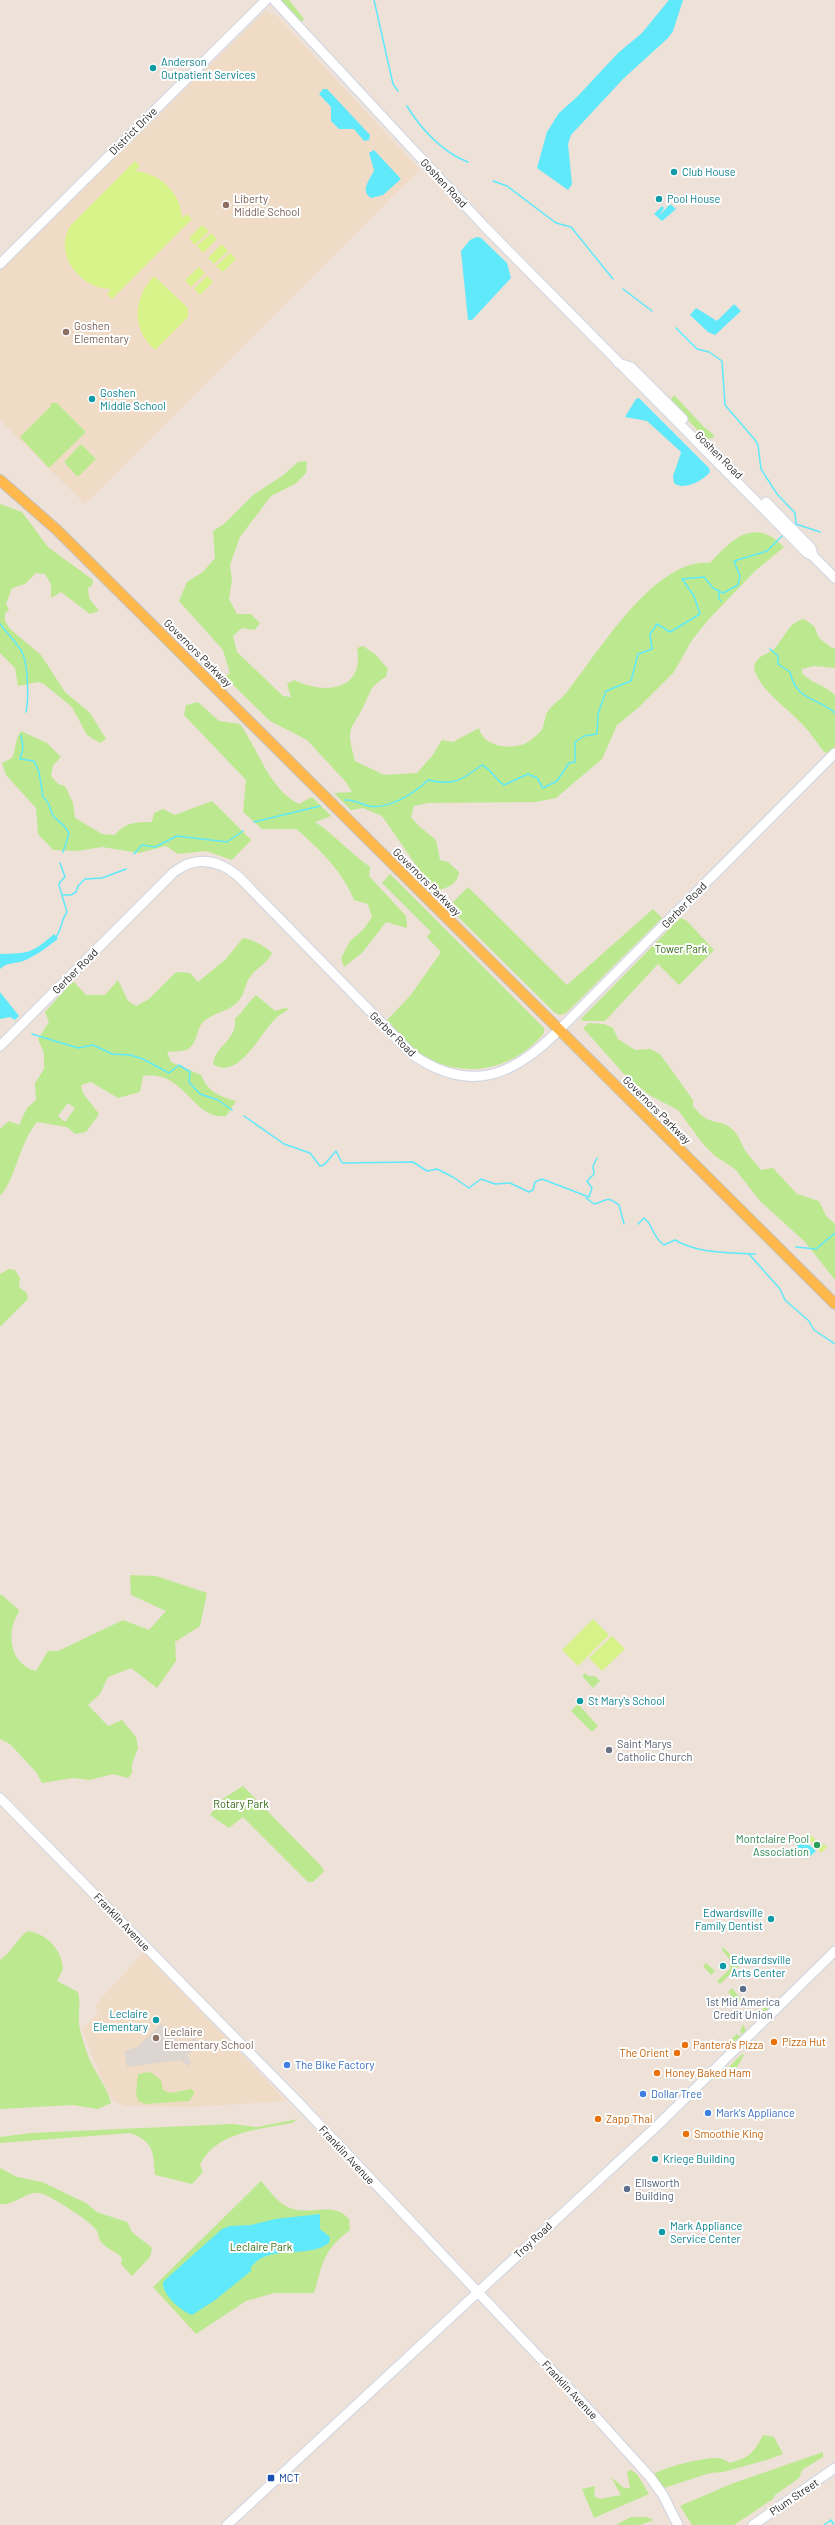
<svg xmlns="http://www.w3.org/2000/svg" width="835" height="2525" font-family="Barlow,sans-serif">
  <style>
    .education { fill: #f0dcc6 }
    .green { fill: #bce98f; fill-rule: evenodd }
    .pitch { fill: #d6f289 }
    .plaza { fill: #dcd5d0 }
    .water { fill: #60e9fa }
    .lines { fill: none; stroke-linecap: round; stroke-linejoin: round }
    .stream { stroke: #60e9fa; stroke-width: 1.5 }
    .secondary-casing { stroke: #ced5e3; stroke-width: 11 }
    .primary-casing { stroke: #c3c3c3; stroke-width: 12 }
    .secondary { stroke: #fff; stroke-width: 9 }
    .primary { stroke: #feb84c; stroke-width: 10 }
    .culture-dot { fill: #0f9aa8; stroke: #fff; stroke-width: 1.5 }
    .education-dot { fill: #8d6e63; stroke: #fff; stroke-width: 1.5 }
    .worship-dot { fill: #6b7280; stroke: #fff; stroke-width: 1.5 }
    .leisure-dot { fill: #2e9e5b; stroke: #fff; stroke-width: 1.5 }
    .service-dot { fill: #5c6f8a; stroke: #fff; stroke-width: 1.5 }
    .food-dot { fill: #e8710a; stroke: #fff; stroke-width: 1.5 }
    .shop-dot { fill: #3f7fe0; stroke: #fff; stroke-width: 1.5 }
    .transit-dot { fill: #1a4fb4; stroke: #fff; stroke-width: 1.5 }
    .labels { text-anchor: middle; stroke-width: 4; stroke-linejoin: round; paint-order: stroke }
    .culture-label { font-size: 11px; fill: #0d838f; stroke: #fff; text-anchor: start }
    .street-label { font-size: 11px; fill: #282828; stroke: #fff }
    .education-label { font-size: 11px; fill: #785e54; stroke: #fff; text-anchor: start }
    .park-label { font-size: 11px; fill: #336b13; stroke: #fff }
    .worship-label { font-size: 11px; fill: #5b616d; stroke: #fff; text-anchor: start }
    .leisure-label { font-size: 11px; fill: #27864d; stroke: #fff; text-anchor: end }
    .service-label { font-size: 11px; fill: #4e5e75; stroke: #fff }
    .food-label { font-size: 11px; fill: #c56008; stroke: #fff; text-anchor: start }
    .shop-label { font-size: 11px; fill: #366cbe; stroke: #fff; text-anchor: start }
    .transit-label { font-size: 11px; fill: #164399; stroke: #fff; text-anchor: start }
  </style>
  <rect width="100%" height="100%" fill="#ede1d8"/>
  <!-- education -->
  <g class="education">
    <polygon points="265,11 278,17 420,170 85,504 0,420 0,271"/>
    <polygon points="144,1952 238,2050 286,2101 191,2107 125,2106 112,2100 98,2071 82,2029 98,2014 95,2008 97,2003"/>
  </g>
  <!-- green -->
  <g class="green">
    <polygon points="281,0 289,0 304,19 301,22"/>
    <polygon points="674,395 704,427 714,435 713,438 706,439 670,401"/>
    <polygon points="51,403 57,403 86,432 49,468 20,437 51,406"/>
    <polygon points="81,444 96,459 78,477 64,462"/>
    <path d="M307,461L306,473L295,484L271,496L240,537L230,565L232,580L229,599L237,614H251L260,623L255,630L242,628L233,636L237,652L283,696L291,697L287,684L294,680C324,695 365,691 357,648L363,646L376,655L388,669L386,677C371,686 372,688 365,703C351,733 345,724 355,761L384,775L417,773L432,756L442,740L453,742L479,728C483,746 506,749 521,745C527,744 537,735 541,731C545,726 544,716 548,711C553,704 561,699 567,692C598,653 655,557 710,563C733,538 755,517 784,547L755,571L709,619L692,640L674,672L637,709L617,725L602,759L556,798L536,802L428,803L414,806L411,817L420,827L436,840L440,860L448,862L459,872C457,886 447,888 434,891L382,816L363,808L351,810L334,793L352,792L346,782L307,740L270,721L225,677L230,673L223,650L179,601L187,582L203,572L215,558L213,531L224,524L253,495L282,476L298,462Z"/>
    <polygon points="0,504 22,512 48,547 93,580 92,586 88,588 89,598 99,611 90,614 61,592 51,598 51,584 45,574 36,573 25,584 12,588 6,604 9,609 5,614 5,621 10,629 41,655 65,692 90,713 106,739 100,743 87,735 72,707 44,684 38,682 18,686 15,668 0,653"/>
    <path d="M804,619L814,626L819,638L832,648H835V668L814,666L802,669V673C812,684 823,684 835,695V749L828,753L824,752C817,743 811,733 803,725C787,707 762,693 754,669C755,655 768,655 775,648C785,637 789,622 804,619Z"/>
    <path d="M198,702L219,721L240,724C259,751 269,789 299,804L312,797L331,816L315,822C335,835 350,853 370,867L369,876L406,916L407,928L386,922L362,953L344,967L341,958L350,941L363,930L372,917L368,904L354,900C343,872 319,848 296,829H262L243,812L246,780L184,715L186,705Z"/>
    <path d="M21,731L47,743L61,757L53,765L51,776L58,784L65,786L73,803L75,818L102,834L115,835C125,822 137,822 152,822L154,813L163,809L175,815L212,801L251,840L232,860L206,851L178,854L166,846L139,853L102,847L78,851L53,850L38,834L36,808L6,775L2,763L12,758C16,748 15,740 21,731Z"/>
    <path d="M390,874L544,1028V1033C514,1070 462,1081 421,1054C408,1045 398,1031 387,1020L410,996L441,952L427,937L431,932L382,883Z"/>
    <polygon points="468,887 567,985 653,909 662,918 566,1013 560,1015 555,1013 448,907"/>
    <polygon points="680,918 686,920 714,950 679,985 658,964 605,1021 583,1021 581,1019"/>
    <path d="M243,938C254,940 263,945 272,953C268,962 260,966 253,973C241,986 249,996 230,1008C221,1013 212,1014 203,1022C196,1029 198,1043 188,1049C183,1052 174,1051 167,1052L171,1062L201,1075C208,1092 219,1096 236,1101L226,1116C194,1121 183,1068 143,1076L140,1092L118,1098L91,1082L81,1085L83,1093L99,1114L86,1132L75,1134L67,1127L37,1122C18,1145 16,1179 0,1196V1129L9,1121L19,1125L27,1108L36,1100L35,1083L44,1069V1053L38,1039L49,1022L45,1012L73,981L86,995H105L118,980L128,1001L136,1006L149,999L176,972L190,973L198,982L226,959ZM68,1103L75,1108L65,1122L58,1116Z"/>
    <path d="M256,995L275,1011L285,1008L289,1009C285,1012 280,1014 276,1018C261,1032 238,1082 213,1064C215,1046 238,1040 235,1018C241,1015 248,1002 256,995Z"/>
    <path d="M589,1023L604,1024L613,1028L618,1039L635,1050L650,1049L660,1054L693,1100V1106C709,1128 718,1117 732,1129C740,1136 741,1145 747,1153C751,1159 757,1164 761,1170L773,1168L797,1194L819,1201L826,1216L835,1224V1280L805,1242L760,1201L735,1169L715,1156L703,1144L678,1110L649,1095L624,1074L583,1028Z"/>
    <polygon points="9,1269 15,1270 20,1278 19,1287 27,1293 28,1299 0,1327 0,1274"/>
    <path d="M130,1575L156,1576L207,1593L200,1626L175,1642L176,1661L157,1688L131,1668L108,1677L100,1694L88,1705L108,1726L122,1720L136,1737L138,1748L132,1764V1773L128,1778L113,1774L90,1780L73,1778L42,1783L36,1772L10,1744L0,1739V1595H2L19,1610C18,1616 14,1619 13,1625C8,1645 15,1665 36,1671L48,1651H58L123,1620L149,1630L166,1611L131,1595Z"/>
    <polygon points="585,1673 588,1676 595,1676 600,1681 593,1688 582,1676"/>
    <polygon points="578,1704 598,1726 592,1732 571,1711"/>
    <polygon points="243,1786 322,1867 324,1871 313,1882 308,1882 243,1817 229,1828 210,1815 224,1798"/>
    <path d="M28,1931C47,1934 62,1950 63,1969L57,1981L78,1992C81,2005 78,2011 79,2023C80,2034 85,2046 88,2056C94,2072 107,2086 111,2103L98,2109L72,2105L0,2109V1960C12,1952 16,1939 28,1931Z"/>
    <polygon points="723,1947 740,1965 720,1984 717,1981 731,1968 729,1965 732,1962 722,1950"/>
    <polygon points="706,1963 715,1971 711,1975 703,1966"/>
    <polygon points="732,1988 743,2002 740,2005 728,1992"/>
    <polygon points="769,2000 772,2005 759,2018 753,2018 751,2017 758,2010 763,2011 763,2005"/>
    <polygon points="743,2024 746,2030 735,2042 732,2038 737,2034 739,2036 742,2034 740,2031"/>
    <polygon points="742,2054 744,2055 737,2067 729,2075 727,2069"/>
    <polygon points="150,2072 161,2080 163,2090 170,2093 191,2089 195,2092 189,2101 145,2104 138,2101 136,2093 138,2074"/>
    <path d="M298,2119L292,2123C260,2129 215,2132 200,2165L203,2172L192,2184L155,2175C153,2153 155,2142 130,2133L0,2143V2137L31,2133L233,2124L257,2127Z"/>
    <path d="M0,2168L17,2177L42,2182L86,2203L97,2212L127,2222L132,2232L152,2248L150,2257L132,2276L121,2264L122,2258C116,2251 109,2250 103,2244C98,2240 99,2235 97,2231C92,2222 50,2195 40,2193C25,2191 16,2206 0,2204Z"/>
    <path d="M261,2181C270,2191 280,2206 293,2209C313,2215 333,2201 349,2219L350,2230C323,2250 323,2263 314,2293H274L246,2301L196,2334L153,2287Z"/>
    <path d="M763,2435L774,2437L783,2454L770,2459L723,2472L710,2473L664,2488L652,2475C667,2466 701,2458 718,2458C722,2458 727,2461 730,2463C750,2457 753,2454 763,2435Z"/>
    <polygon points="823,2452 823,2457 802,2470 799,2478 775,2495 773,2499 734,2525 692,2525 680,2506 731,2484"/>
    <polygon points="631,2470 637,2474 649,2494 594,2518 582,2489 595,2486 594,2496 600,2499 621,2495 611,2477 624,2488 630,2488 627,2472"/>
    <polygon points="631,2517 646,2517 654,2520 640,2525 616,2525"/>
  </g>
  <!-- pitch -->
  <g class="pitch">
    <path d="M135,161L140,166L135,171C160,173 181,193 182,218L187,214L192,219L112,299L107,294L111,289C80,289 52,253 71,225Z"/>
    <polygon points="202,225 209,231 195,245 189,238"/>
    <polygon points="211,233 217,239 203,253 197,246"/>
    <polygon points="222,244 228,251 214,264 208,258"/>
    <polygon points="230,253 236,259 223,272 216,266"/>
    <polygon points="199,267 205,273 191,287 185,280"/>
    <path d="M154,276L188,308V317L155,350C131,329 133,298 154,276Z"/>
    <polygon points="207,276 213,282 200,295 194,289"/>
    <polygon points="593,1619 609,1635 578,1666 562,1650"/>
    <polygon points="612,1636 625,1649 602,1671 589,1658"/>
    <polygon points="811,1835 821,1846 824,1844 827,1847 821,1853 808,1838"/>
  </g>
  <!-- plaza -->
  <polygon class="plaza" points="161,2024 176,2040 172,2044 179,2051 194,2037 201,2044 194,2051 187,2055 191,2062 188,2066 180,2060 127,2067 124,2051 137,2047"/>
  <!-- water -->
  <g class="water">
    <polygon points="669,0 683,0 673,31 668,38 623,79 571,135 568,144 572,184 568,190 537,168 547,132 559,113 578,96 618,53 642,33"/>
    <polygon points="323,89 327,89 370,135 369,140 364,141 354,129 339,129 331,121 331,107 319,94"/>
    <path d="M374,150L401,179L383,195L371,198C359,190 371,179 374,170L369,153Z"/>
    <polygon points="670,204 676,209 662,221 654,214 662,206 664,208 659,216"/>
    <polygon points="477,237 481,238 507,263 511,278 472,320 468,320 461,251 470,240"/>
    <polygon points="734,304 741,311 715,335 708,332 690,315 696,308 717,321"/>
    <path d="M639,398L709,468L710,472C703,481 683,491 674,483L673,476L681,453L680,451L647,421L625,417L636,399Z"/>
    <path d="M54,934L58,939C47,947 36,956 23,961C15,964 7,962 0,969V954C29,953 31,954 54,934Z"/>
    <polygon points="0,992 19,1016 15,1020 10,1017 0,1019"/>
    <polygon points="801,1838 816,1851 807,1859 795,1843"/>
    <path d="M320,2214V2229L330,2237L329,2243C306,2260 270,2243 251,2267V2271L214,2301L192,2315C181,2311 162,2295 163,2282L166,2279L222,2229L230,2226L251,2225L275,2219Z"/>
  </g>
  <g class="lines">
    <!-- stream -->
    <g class="stream">
      <polyline points="374,0 393,84 398,91"/>
      <path d="M407,106C420,128 443,153 468,162"/>
      <polyline points="493,181 507,186 556,223 571,227 613,279"/>
      <polyline points="623,289 652,311"/>
      <polyline points="676,328 697,349 709,352 722,361 725,405 755,440 758,445 761,469 777,494 795,513 796,524 820,532"/>
      <polyline points="719,591 719,599 721,601"/>
      <path d="M0,624C7,633 16,642 22,652C28,664 29,698 26,712"/>
      <path d="M770,649L778,656V664L790,672C796,701 817,697 835,713"/>
      <path d="M21,735L23,748L20,759L34,761L39,772L43,797C51,803 49,810 54,817C60,823 66,825 69,834L63,852"/>
      <path d="M345,800C354,799 360,804 369,806C388,810 415,793 428,780C454,786 462,780 482,765C492,770 495,779 504,785L528,774L537,778L543,788L557,781L569,763L575,762V742L584,736L597,734L598,714L606,691L631,681L638,654L652,649L650,634L657,624L670,632L700,614L694,596L682,579L704,577L713,588L723,593L738,585L740,576L734,561L767,551L783,535"/>
      <polyline points="254,822 320,806"/>
      <polyline points="134,854 142,845 155,847 177,836 227,842 243,831"/>
      <polyline points="63,895 71,895 76,892 78,886 85,879 102,878 126,869"/>
      <path d="M56,937C62,929 61,920 67,912L59,885L60,882L65,877L60,863"/>
      <polyline points="32,1034 78,1048 93,1045 112,1054 130,1055 143,1059 169,1073 179,1065 190,1072 189,1082 200,1094 218,1100 232,1110"/>
      <polyline points="244,1116 284,1144 310,1153 320,1166 324,1165 336,1151 342,1163 413,1162 427,1171 437,1169 453,1177 469,1188 481,1179 495,1184 510,1183 529,1192 533,1190 535,1182 542,1179 589,1197 592,1188 587,1181 594,1174 593,1166 597,1158"/>
      <path d="M586,1198L594,1204C608,1201 605,1195 619,1205L624,1224"/>
      <path d="M638,1224L644,1218C654,1225 651,1236 664,1245L675,1240C699,1254 727,1252 755,1254"/>
      <polyline points="796,1247 816,1249 835,1233"/>
      <polyline points="749,1254 780,1289 785,1300 809,1321 814,1330 835,1344"/>
      <polyline points="824,2525 831,2520 834,2525"/>
    </g>
    <!-- secondary casing -->
    <g class="secondary-casing">
      <g id="secondary">
        <polyline points="274,0 485,227 807,553 813,556 835,578"/>
        <polyline points="0,264 266,0"/>
        <polyline points="618,363 631,367 683,419"/>
        <polyline points="766,502 811,548 813,556"/>
        <path d="M0,1046L174,872C197,855 219,860 239,877L413,1055C469,1093 511,1077 555,1034L835,753"/>
        <polyline points="0,1798 299,2103 594,2415 650,2477 663,2495 678,2525"/>
        <polyline points="227,2525 657,2126 835,1951"/>
        <polyline points="753,2525 835,2468"/>
      </g>
    </g>
    <!-- primary casing -->
    <g class="primary-casing">
      <polyline id="primary" points="0,480 57,530 835,1304"/>
    </g>
    <!-- secondary -->
    <use href="#secondary" class="secondary"/>
    <!-- primary -->
    <use href="#primary" class="primary"/>
  </g>
  <!-- markers -->
  <g class="culture-dot">
    <circle cx="153" cy="68" r="4"/>
    <circle cx="674" cy="172" r="4"/>
    <circle cx="659" cy="199" r="4"/>
    <circle cx="92" cy="399" r="4"/>
    <circle cx="580" cy="1701" r="4"/>
    <circle cx="771" cy="1919" r="4"/>
    <circle cx="723" cy="1966" r="4"/>
    <circle cx="156" cy="2020" r="4"/>
    <circle cx="655" cy="2159" r="4"/>
    <circle cx="662" cy="2232" r="4"/>
  </g>
  <g class="education-dot">
    <circle cx="226" cy="205" r="4"/>
    <circle cx="66" cy="332" r="4"/>
    <circle cx="156" cy="2038" r="4"/>
  </g>
  <circle class="worship-dot" cx="609" cy="1750" r="4"/>
  <circle class="leisure-dot" cx="817" cy="1845" r="4"/>
  <g class="service-dot">
    <circle cx="743" cy="1989" r="4"/>
    <circle cx="627" cy="2189" r="4"/>
  </g>
  <g class="food-dot">
    <circle cx="774" cy="2042" r="4"/>
    <circle cx="685" cy="2045" r="4"/>
    <circle cx="677" cy="2053" r="4"/>
    <circle cx="657" cy="2073" r="4"/>
    <circle cx="598" cy="2119" r="4"/>
    <circle cx="686" cy="2134" r="4"/>
  </g>
  <g class="shop-dot">
    <circle cx="287" cy="2065" r="4"/>
    <circle cx="643" cy="2094" r="4"/>
    <circle cx="708" cy="2113" r="4"/>
  </g>
  <rect class="transit-dot" x="267" y="2474" width="8" height="8" rx="2"/>
  <g class="labels">
    <!-- culture labels -->
    <g class="culture-label">
      <text x="161" y="66">Anderson<tspan x="161" dy="13">Outpatient Services</tspan></text>
      <text x="682" y="176">Club House</text>
      <text x="667" y="203">Pool House</text>
      <text x="100" y="397">Goshen<tspan x="100" dy="13">Middle School</tspan></text>
      <text x="588" y="1705">St Mary's School</text>
      <text x="763" y="1917" text-anchor="end">Edwardsville<tspan x="763" dy="13">Family Dentist</tspan></text>
      <text x="731" y="1964">Edwardsville<tspan x="731" dy="13">Arts Center</tspan></text>
      <text x="148" y="2018" text-anchor="end">Leclaire<tspan x="148" dy="13">Elementary</tspan></text>
      <text x="663" y="2163">Kriege Building</text>
      <text x="670" y="2230">Mark Appliance<tspan x="670" dy="13">Service Center</tspan></text>
    </g>
    <!-- street labels -->
    <g class="street-label">
      <text transform="translate(133 131) rotate(-45)" y="4">District Drive</text>
      <text transform="translate(444 183) rotate(47)" y="4">Goshen Road</text>
      <text transform="translate(719 455) rotate(45)" y="4">Goshen Road</text>
      <text transform="translate(198 653) rotate(45)" y="4">Governors Parkway</text>
      <text transform="translate(427 882) rotate(45)" y="4">Governors Parkway</text>
      <text transform="translate(684 905) rotate(-46)" y="4">Gerber Road</text>
      <text transform="translate(75 971) rotate(-45)" y="4">Gerber Road</text>
      <text transform="translate(393 1034) rotate(44)" y="4">Gerber Road</text>
      <text transform="translate(657 1110) rotate(45)" y="4">Governors Parkway</text>
      <text transform="translate(122 1922) rotate(46)" y="4">Franklin Avenue</text>
      <text transform="translate(347 2155) rotate(47)" y="4">Franklin Avenue</text>
      <text transform="translate(533 2240) rotate(-43)" y="4">Troy Road</text>
      <text transform="translate(570 2390) rotate(47)" y="4">Franklin Avenue</text>
      <text transform="translate(794 2497) rotate(-34)" y="4">Plum Street</text>
    </g>
    <!-- education labels -->
    <g class="education-label">
      <text x="234" y="203">Liberty<tspan x="234" dy="13">Middle School</tspan></text>
      <text x="74" y="330">Goshen<tspan x="74" dy="13">Elementary</tspan></text>
      <text x="164" y="2036">Leclaire<tspan x="164" dy="13">Elementary School</tspan></text>
    </g>
    <!-- park labels -->
    <g class="park-label">
      <text x="681" y="953">Tower Park</text>
      <text x="241" y="1808">Rotary Park</text>
      <text x="261" y="2251">Leclaire Park</text>
    </g>
    <!-- worship labels -->
    <g class="worship-label">
      <text x="617" y="1748">Saint Marys<tspan x="617" dy="13">Catholic Church</tspan></text>
    </g>
    <!-- leisure labels -->
    <g class="leisure-label">
      <text x="809" y="1843">Montclaire Pool<tspan x="809" dy="13">Association</tspan></text>
    </g>
    <!-- service labels -->
    <g class="service-label">
      <text x="743" y="2006">1st Mid America<tspan x="743" dy="13">Credit Union</tspan></text>
      <text x="635" y="2187" text-anchor="start">Ellsworth<tspan x="635" dy="13">Building</tspan></text>
    </g>
    <!-- food labels -->
    <g class="food-label">
      <text x="782" y="2046">Pizza Hut</text>
      <text x="693" y="2049">Pantera's Pizza</text>
      <text x="669" y="2057" text-anchor="end">The Orient</text>
      <text x="665" y="2077">Honey Baked Ham</text>
      <text x="606" y="2123">Zapp Thai</text>
      <text x="694" y="2138">Smoothie King</text>
    </g>
    <!-- shop labels -->
    <g class="shop-label">
      <text x="295" y="2069">The Bike Factory</text>
      <text x="651" y="2098">Dollar Tree</text>
      <text x="716" y="2117">Mark's Appliance</text>
    </g>
    <!-- transit labels -->
    <g class="transit-label">
      <text x="279" y="2482">MCT</text>
    </g>
  </g>
</svg>
